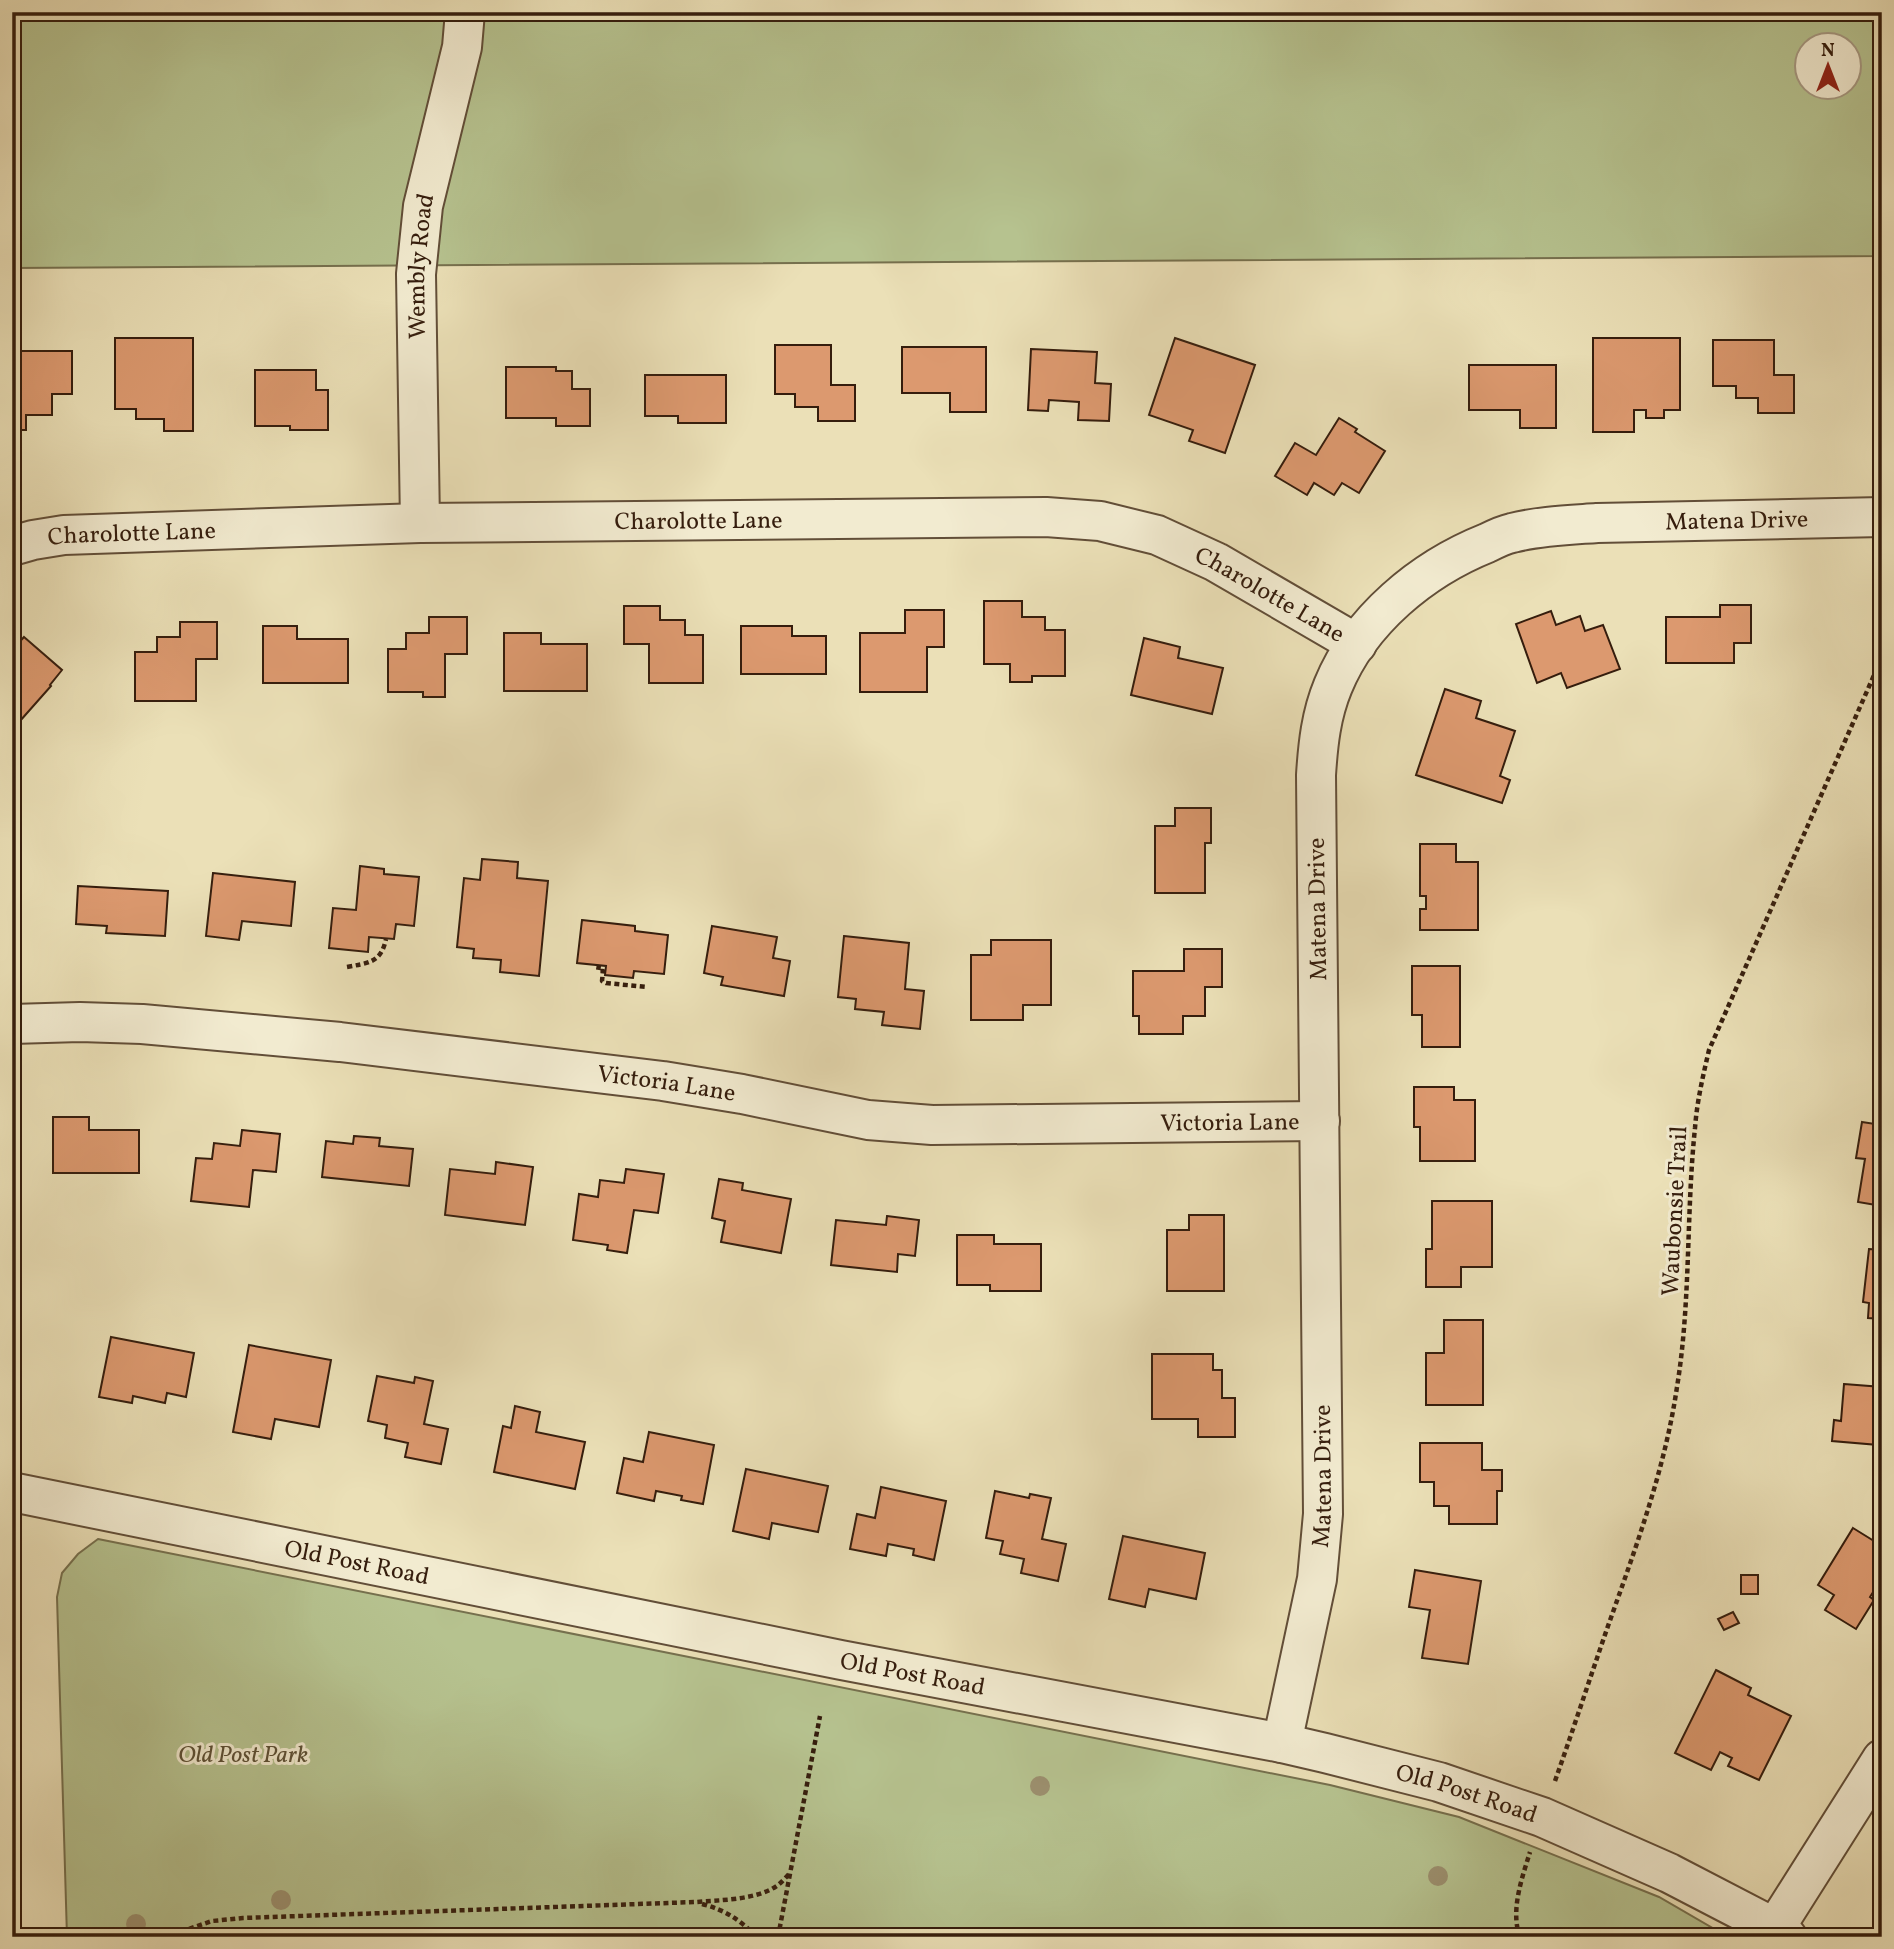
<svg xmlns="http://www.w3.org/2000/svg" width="1894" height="1949" font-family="Vollkorn,serif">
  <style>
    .green { fill: #b6c28f; stroke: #76704e; stroke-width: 2; fill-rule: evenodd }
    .building { fill: #dc996f; stroke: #351d0d; stroke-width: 2 }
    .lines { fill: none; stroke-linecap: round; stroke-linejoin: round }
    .minor-casing { stroke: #624e38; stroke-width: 42 }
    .path { stroke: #351d0d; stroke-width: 4.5; stroke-dasharray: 5 3.5; stroke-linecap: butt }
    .minor { stroke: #f2ebd0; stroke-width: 38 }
    .tree { fill: #9c906f }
    .labels { text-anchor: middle; stroke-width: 6; stroke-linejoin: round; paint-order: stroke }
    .street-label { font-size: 24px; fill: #351d0d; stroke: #f2ebd0 }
    .park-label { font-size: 24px; font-style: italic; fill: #5c4f34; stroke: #f2ebd0 }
  </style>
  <rect width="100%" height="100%" fill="#ebe0b7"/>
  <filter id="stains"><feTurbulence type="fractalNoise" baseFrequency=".00286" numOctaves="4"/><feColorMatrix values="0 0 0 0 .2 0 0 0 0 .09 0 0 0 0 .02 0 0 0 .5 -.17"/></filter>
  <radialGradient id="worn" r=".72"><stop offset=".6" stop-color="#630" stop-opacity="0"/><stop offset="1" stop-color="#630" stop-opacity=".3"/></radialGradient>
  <!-- green -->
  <g class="green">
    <path d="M12,12H1882V256L12,268ZM1806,46H1848V88H1806Z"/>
    <polygon points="98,1539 1330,1785 1459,1817 1659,1897 1728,1937 67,1937 57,1597 62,1573 78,1554"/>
  </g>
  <!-- building -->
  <g class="building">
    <polygon points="115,338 193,338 193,431 164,431 164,419 136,419 136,409 115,409"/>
    <polygon points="1175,338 1255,365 1225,453 1189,441 1193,430 1149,415"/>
    <polygon points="1593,338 1680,338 1680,410 1664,410 1664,418 1646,418 1646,410 1634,410 1634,432 1593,432"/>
    <polygon points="1713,340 1774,340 1774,375 1794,375 1794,413 1758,413 1758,398 1736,398 1736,386 1713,386"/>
    <polygon points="775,345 831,345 831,385 855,385 855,421 818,421 818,407 795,407 795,394 775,394"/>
    <polygon points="902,347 986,347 986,412 950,412 950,393 902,393"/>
    <polygon points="1031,349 1097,352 1095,383 1111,384 1109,421 1078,420 1079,402 1049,400 1048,411 1028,410"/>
    <polygon points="12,351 72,351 72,394 52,394 52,415 26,415 26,430 12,430"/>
    <polygon points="1469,365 1556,365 1556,428 1520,428 1520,410 1469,410"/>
    <polygon points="506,367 556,367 556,371 572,371 572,389 590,389 590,426 556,426 556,418 506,418"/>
    <polygon points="255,370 316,370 316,390 328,390 328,430 290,430 290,426 255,426"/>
    <polygon points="645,375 726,375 726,423 678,423 678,416 645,416"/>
    <polygon points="1339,418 1357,429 1355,432 1385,451 1359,493 1342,483 1334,495 1314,483 1307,495 1275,476 1295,443 1316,455"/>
    <polygon points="984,601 1022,601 1022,617 1045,617 1045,630 1065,630 1065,676 1032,676 1032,682 1010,682 1010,664 984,664"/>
    <polygon points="1720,605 1751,605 1751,643 1734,643 1734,663 1666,663 1666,617 1720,617"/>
    <polygon points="624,606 660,606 660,620 685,620 685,635 703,635 703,683 649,683 649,644 624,644"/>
    <polygon points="905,610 944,610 944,647 927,647 927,692 860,692 860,633 905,633"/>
    <polygon points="1551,611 1556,625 1580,616 1585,631 1603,625 1620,669 1567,688 1561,673 1537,683 1516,624"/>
    <polygon points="429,617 467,617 467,654 445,654 445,697 423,697 423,692 388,692 388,649 406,649 406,633 429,633"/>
    <polygon points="180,622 217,622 217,659 196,659 196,701 135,701 135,652 157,652 157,637 180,637"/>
    <polygon points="263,626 297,626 297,639 348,639 348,683 263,683"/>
    <polygon points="741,626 792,626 792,636 826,636 826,674 741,674"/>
    <polygon points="504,633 541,633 541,644 587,644 587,691 504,691"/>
    <polygon points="24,637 62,670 50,685 51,686 12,730 12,650"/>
    <polygon points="1144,638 1180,647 1178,658 1223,668 1212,714 1131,695"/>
    <polygon points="1445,689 1481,701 1476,718 1515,731 1500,776 1510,780 1502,803 1416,775"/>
    <polygon points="1175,808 1211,808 1211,843 1205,843 1205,893 1155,893 1155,826 1175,826"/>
    <polygon points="1420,844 1456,844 1456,862 1478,862 1478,930 1420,930 1420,909 1426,909 1426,896 1420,896"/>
    <polygon points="482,859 518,862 517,878 548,881 539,976 500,972 501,960 473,958 474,949 457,947 464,878 480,880"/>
    <polygon points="360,866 384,869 384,874 419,877 414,926 396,924 394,939 369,937 368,952 329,948 333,908 356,910"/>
    <polygon points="213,873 295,882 291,926 242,921 239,940 206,936"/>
    <polygon points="78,886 168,891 165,936 106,933 107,926 76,924"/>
    <polygon points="582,920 635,926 635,931 668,935 664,974 634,971 633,978 605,975 606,966 577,963"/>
    <polygon points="712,926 777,937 773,958 790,961 784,996 721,985 723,977 704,973"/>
    <polygon points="844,936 909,943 905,989 924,991 920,1029 882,1025 884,1012 855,1009 856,999 838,997"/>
    <polygon points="991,940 1051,940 1051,1005 1023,1005 1023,1020 971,1020 971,955 991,955"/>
    <polygon points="1184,949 1222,949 1222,987 1205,987 1205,1016 1183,1016 1183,1034 1139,1034 1139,1016 1133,1016 1133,971 1184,971"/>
    <polygon points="1412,966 1460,966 1460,1047 1422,1047 1422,1015 1412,1015"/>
    <polygon points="1414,1087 1454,1087 1454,1100 1475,1100 1475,1161 1420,1161 1420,1127 1414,1127"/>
    <polygon points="53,1117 89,1117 89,1130 139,1130 139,1173 53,1173"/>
    <polygon points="1862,1122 1882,1125 1882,1206 1858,1202 1865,1159 1856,1158"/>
    <polygon points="242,1130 280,1134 276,1172 253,1170 249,1207 191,1201 196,1158 212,1159 214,1143 240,1146"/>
    <polygon points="354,1136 380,1138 379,1146 413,1149 409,1186 322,1177 326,1141 353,1144"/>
    <polygon points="496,1162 533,1167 525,1225 445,1215 450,1169 495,1174"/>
    <polygon points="626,1169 664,1174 658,1213 634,1210 627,1253 607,1250 608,1245 573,1240 579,1194 598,1197 600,1180 624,1183"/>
    <polygon points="719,1179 743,1183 742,1190 791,1199 781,1253 721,1242 725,1221 712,1218"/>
    <polygon points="1432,1201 1492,1201 1492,1267 1461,1267 1461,1287 1426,1287 1426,1249 1432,1249"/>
    <polygon points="1189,1215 1224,1215 1224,1291 1167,1291 1167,1230 1189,1230"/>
    <polygon points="887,1216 919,1220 915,1256 898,1254 897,1272 831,1265 836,1220 886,1225"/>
    <polygon points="957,1235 994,1235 994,1244 1041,1244 1041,1291 990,1291 990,1285 957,1285"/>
    <polygon points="1869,1249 1882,1250 1882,1319 1868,1318 1869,1303 1863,1302"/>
    <polygon points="1444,1320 1483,1320 1483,1405 1426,1405 1426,1353 1444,1353"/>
    <polygon points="111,1337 194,1353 186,1397 167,1393 165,1403 133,1396 132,1403 99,1397"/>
    <polygon points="249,1345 331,1360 319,1427 275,1419 271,1439 233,1432"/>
    <polygon points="1152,1354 1213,1354 1213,1370 1222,1370 1222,1398 1235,1398 1235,1437 1198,1437 1198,1419 1152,1419"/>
    <polygon points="377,1376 414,1383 415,1377 433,1381 424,1424 448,1429 441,1464 405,1457 408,1443 385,1438 387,1425 368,1421"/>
    <polygon points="1844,1384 1882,1387 1882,1469 1876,1469 1878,1445 1832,1441 1834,1420 1841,1421"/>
    <polygon points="515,1406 540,1412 536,1432 585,1442 575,1489 494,1472 503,1426 511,1428"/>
    <polygon points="649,1432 714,1445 703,1504 681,1500 682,1496 656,1491 654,1501 617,1493 624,1458 643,1462"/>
    <polygon points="1420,1443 1482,1443 1482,1470 1502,1470 1502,1491 1497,1491 1497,1524 1449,1524 1449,1506 1434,1506 1434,1482 1420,1482"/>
    <polygon points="746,1469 828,1486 818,1532 772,1523 769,1539 733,1531"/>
    <polygon points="881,1487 946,1501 934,1560 913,1555 914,1549 888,1544 886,1556 850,1549 857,1514 875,1518"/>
    <polygon points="995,1491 1029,1498 1030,1494 1051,1498 1042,1539 1066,1544 1058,1581 1021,1573 1024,1559 1000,1554 1003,1541 986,1538"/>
    <polygon points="1853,1528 1882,1546 1882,1578 1870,1597 1874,1600 1856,1629 1825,1610 1834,1595 1818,1585"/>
    <polygon points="1123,1536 1205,1553 1196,1599 1149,1589 1145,1607 1109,1599"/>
    <polygon points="1415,1570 1481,1581 1468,1664 1422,1658 1430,1610 1409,1607"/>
    <rect x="1741" y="1575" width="17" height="19"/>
    <polygon points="1733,1612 1739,1623 1724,1630 1718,1619"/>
    <polygon points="1716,1670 1751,1688 1748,1695 1791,1716 1759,1780 1728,1766 1732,1758 1720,1752 1711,1770 1675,1753"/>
  </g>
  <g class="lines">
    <!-- minor casing -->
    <g class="minor-casing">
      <g id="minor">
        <path id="s1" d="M420,523L416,274L423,206L462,47L465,12"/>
        <path id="s2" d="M12,546L33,540L64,535L420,523L1046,517L1100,521L1157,535L1216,562L1357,644"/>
        <path id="s3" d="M12,1024L80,1022L142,1024L340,1042L663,1081L742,1094L868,1120L932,1125L1320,1121"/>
        <path id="s4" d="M12,1492L841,1660L1282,1743L1325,1753L1439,1782L1542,1817L1669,1873L1775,1928L1787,1937"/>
        <path id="s5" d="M1282,1743L1317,1579L1323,1514L1316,775C1318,744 1321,715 1333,686C1360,620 1422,569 1487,543C1495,539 1503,535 1512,533C1539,526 1569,525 1597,523L1882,517"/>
        <polyline points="1775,1928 1882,1759"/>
      </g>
    </g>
    <!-- path -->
    <g class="path">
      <polyline points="599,965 598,971 603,971 602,981 606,983 647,987"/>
      <path d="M347,967C368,963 381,963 386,939"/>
      <path d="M1555,1781C1573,1730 1590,1678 1608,1626C1636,1547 1665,1469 1677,1387C1691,1301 1686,1214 1695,1128C1697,1101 1703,1076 1709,1050L1882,657"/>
      <path d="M702,1904C725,1910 739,1919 757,1937"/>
      <path d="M165,1937L212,1921L243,1918L696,1902C720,1900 758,1900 778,1885C782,1882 786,1877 790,1873"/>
      <polyline points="778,1937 820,1716"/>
      <path d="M1520,1937C1510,1911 1522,1878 1530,1852"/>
    </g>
    <!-- minor -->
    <use href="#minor" class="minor"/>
  </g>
  <!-- trees -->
  <g class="tree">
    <circle cx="1040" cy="1786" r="10"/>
    <circle cx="1438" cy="1876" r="10"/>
    <circle cx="281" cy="1900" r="10"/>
    <circle cx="136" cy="1924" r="10"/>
  </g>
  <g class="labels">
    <!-- street labels -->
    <g class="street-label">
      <text dy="8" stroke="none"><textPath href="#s1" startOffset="257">Wembly Road</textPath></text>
      <text dy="8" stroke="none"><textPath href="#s2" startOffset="688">Charolotte Lane</textPath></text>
      <text dy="8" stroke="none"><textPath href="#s5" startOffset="1531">Matena Drive</textPath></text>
      <text dy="8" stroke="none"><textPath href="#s2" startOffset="121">Charolotte Lane</textPath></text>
      <text dy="8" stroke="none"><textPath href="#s2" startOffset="1276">Charolotte Lane</textPath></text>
      <text transform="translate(1317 909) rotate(-91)" y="8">Matena Drive</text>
      <text dy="8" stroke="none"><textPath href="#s3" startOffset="658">Victoria Lane</textPath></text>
      <text dy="8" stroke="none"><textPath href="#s3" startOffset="1225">Victoria Lane</textPath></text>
      <text transform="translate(1674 1211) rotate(-87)" y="8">Waubonsie Trail</text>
      <text dy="8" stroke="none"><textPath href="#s5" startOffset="271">Matena Drive</textPath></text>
      <text dy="8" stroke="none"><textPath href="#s4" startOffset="352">Old Post Road</textPath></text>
      <text dy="8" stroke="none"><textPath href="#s4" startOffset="919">Old Post Road</textPath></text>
      <text dy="8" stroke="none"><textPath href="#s4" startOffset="1486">Old Post Road</textPath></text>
    </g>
    <!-- park labels -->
    <g class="park-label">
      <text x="243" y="1762">Old Post Park</text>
    </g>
  </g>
  <!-- margin -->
  <rect width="1894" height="1949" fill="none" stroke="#ebe0b7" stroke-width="42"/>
  <rect x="14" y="14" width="1866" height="1921" fill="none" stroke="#351d0d" stroke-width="3.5"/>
  <rect x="21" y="21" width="1852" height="1907" fill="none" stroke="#351d0d" stroke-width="2"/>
  <!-- north arrow -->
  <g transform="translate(1828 66)"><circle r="33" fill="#f2ebd0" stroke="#a69982" stroke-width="2"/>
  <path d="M0-5L12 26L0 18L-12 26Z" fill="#8f2418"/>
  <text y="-10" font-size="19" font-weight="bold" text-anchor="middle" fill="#351d0d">N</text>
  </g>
  <rect width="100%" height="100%" filter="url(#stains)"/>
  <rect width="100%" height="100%" fill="url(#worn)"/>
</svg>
